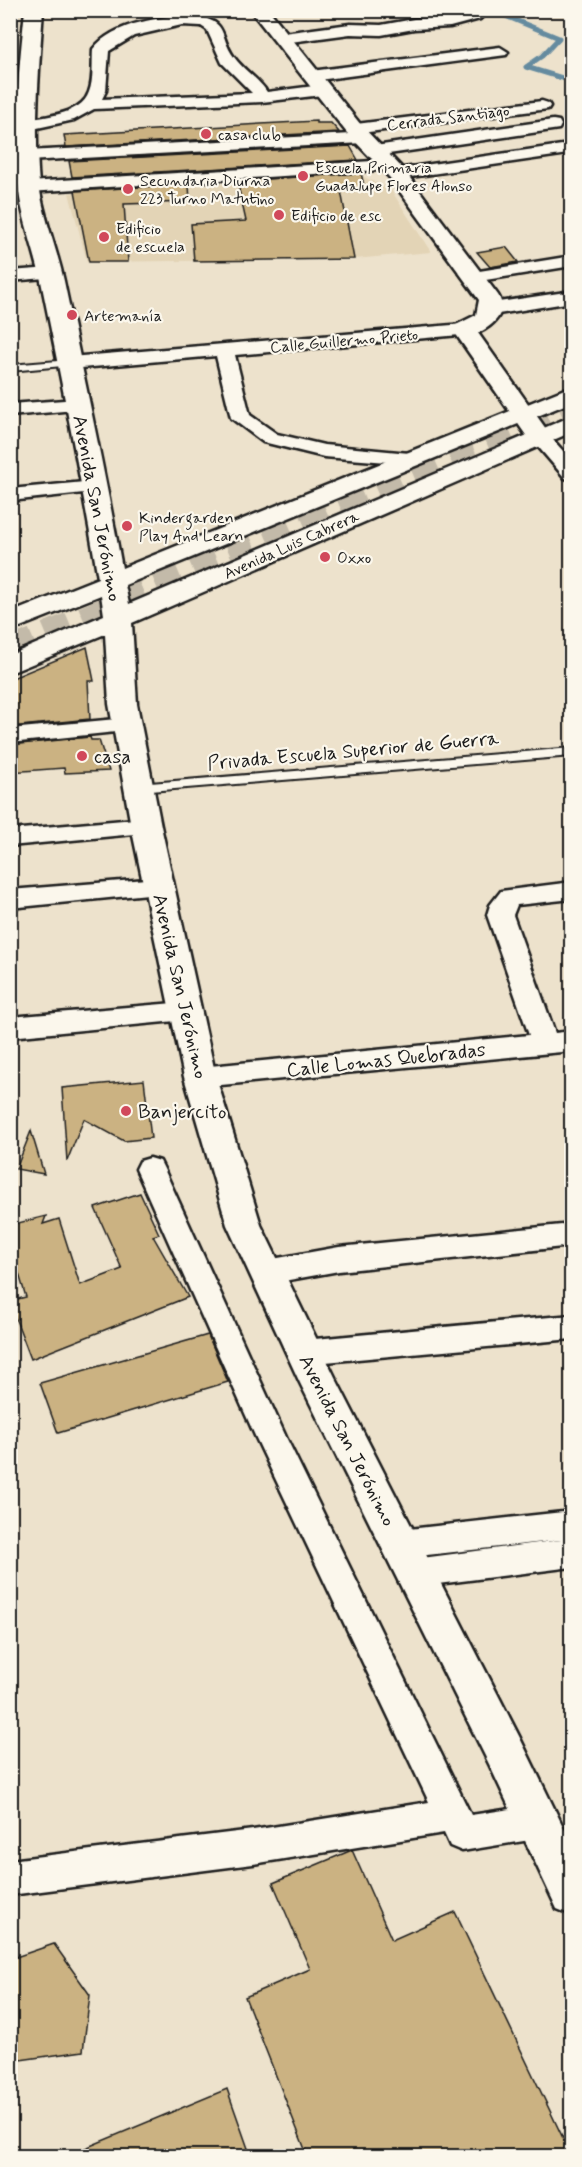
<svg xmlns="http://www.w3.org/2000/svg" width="582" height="2167" font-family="Mynerve,sans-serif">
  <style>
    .built { fill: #e3d4b6 }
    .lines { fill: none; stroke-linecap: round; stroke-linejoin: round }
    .stream { stroke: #658b9f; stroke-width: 5 }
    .building { fill: #cbb282; stroke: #1c1c1c; stroke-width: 1.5 }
    .motorway-tunnel { stroke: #c3baa9; stroke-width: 26; stroke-dasharray: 26 14; stroke-linecap: butt }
    .service-casing { stroke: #1c1c1c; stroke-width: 4 }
    .minor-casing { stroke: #1c1c1c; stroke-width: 5 }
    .tertiary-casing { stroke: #1c1c1c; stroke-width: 5 }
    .secondary-casing { stroke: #1c1c1c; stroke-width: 5 }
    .service { fill: #fbf7ec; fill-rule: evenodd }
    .minor { fill: #fbf7ec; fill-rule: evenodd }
    .tertiary { fill: #fbf7ec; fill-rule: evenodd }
    .secondary { fill: #fbf7ec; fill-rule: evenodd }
    .poi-dot { fill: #d1495b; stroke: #fbf7ec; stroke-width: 2 }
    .labels { text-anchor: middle; stroke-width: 4.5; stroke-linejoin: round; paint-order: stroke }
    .far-street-label { font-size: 16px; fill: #1c1c1c; stroke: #fbf7ec }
    .far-poi-label { font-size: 16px; fill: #1c1c1c; stroke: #fbf7ec; text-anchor: start }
    .street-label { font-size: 20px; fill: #1c1c1c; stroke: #fbf7ec }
    .poi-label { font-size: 20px; fill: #1c1c1c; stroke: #fbf7ec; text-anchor: start }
  </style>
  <rect width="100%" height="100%" fill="#ede2cc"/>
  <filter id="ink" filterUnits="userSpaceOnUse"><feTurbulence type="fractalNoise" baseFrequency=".0167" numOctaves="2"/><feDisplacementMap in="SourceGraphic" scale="12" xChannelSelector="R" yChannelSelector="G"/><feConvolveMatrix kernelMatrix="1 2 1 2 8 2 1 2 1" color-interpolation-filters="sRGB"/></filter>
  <g filter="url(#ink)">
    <!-- built -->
    <polygon class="built" points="362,176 391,190 431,252 354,259 87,262 69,193"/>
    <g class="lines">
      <!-- stream -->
      <polyline class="stream" points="491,10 559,38 542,56 526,67 572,81"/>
    </g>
    <!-- building -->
    <g class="building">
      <polygon points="316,121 316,123 331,123 339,132 66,147 64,135"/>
      <polygon points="350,146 358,160 72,177 69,161"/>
      <polygon points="361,173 365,190 341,191 354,259 194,261 191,224 246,221 237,181"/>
      <polygon points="189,184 190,202 124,204 128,262 89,262 75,191"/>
      <polygon points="506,247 518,262 490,267 477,252"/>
      <polygon points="87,647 94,681 88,681 90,719 10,727 10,679"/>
      <polygon points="90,737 91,740 99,740 109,771 65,773 64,768 10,772 10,745"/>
      <polygon points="144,1080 151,1138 124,1141 84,1119 67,1161 62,1088"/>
      <polygon points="31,1131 44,1174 16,1169"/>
      <polygon points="140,1193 159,1234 153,1236 188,1297 31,1359 10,1304 10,1301 26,1297 10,1244 10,1225 46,1216 43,1224 59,1219 80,1285 122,1269 95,1208"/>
      <polygon points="208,1335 228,1382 58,1433 40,1383"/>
      <polygon points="352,1850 392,1940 455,1912 572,2157 308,2157 245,1997 310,1969 273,1883"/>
      <polygon points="54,1944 90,1995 83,2051 20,2060 10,2053 10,1959"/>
      <polygon points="227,2089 251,2157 66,2157 66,2156"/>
    </g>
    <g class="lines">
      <!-- motorway-tunnel -->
      <polyline class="motorway-tunnel" points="10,651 572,410"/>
      <!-- service casing -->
      <g class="service-casing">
        <g id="service">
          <polygon points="70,360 75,363 73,365 10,371 10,365"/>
          <polygon points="572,748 572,756 138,792 132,788 138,784"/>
        </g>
      </g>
      <!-- minor casing -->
      <g class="minor-casing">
        <g id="minor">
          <polygon points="475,11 480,13 483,16 480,19 450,27 414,29 381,35 350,34 283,43 275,38 283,33 350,24 381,25 414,19 450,17"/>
          <path d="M195,16C230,22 218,35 234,57C243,70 258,78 267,92L322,85L330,90L322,95L262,102L94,109L74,120L28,130L20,125L22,121C42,116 81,116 89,92C94,80 92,62 93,49C114,22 163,16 195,16ZM182,25L201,26L207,30L222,63L252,93L102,99L106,91L109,51L134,36Z"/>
          <polygon points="500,47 508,52 506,55 311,81 303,76 311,71"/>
          <polygon points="542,101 548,103 550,106 548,109 361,133 369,134 371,138 363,143 27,161 19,156 27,151 352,134 346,129 348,125"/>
          <polygon points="553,120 559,121 561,125 559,129 375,156 367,151 375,146"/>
          <polygon points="562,145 570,150 568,154 397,179 391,178 388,174 391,170 397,169"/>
          <polygon points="389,160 395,161 397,165 395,169 29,192 23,191 20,187 23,183 29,182"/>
          <polygon points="572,256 572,266 473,282 467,281 464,277 467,273 473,272"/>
          <polygon points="51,268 57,269 60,273 57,277 10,281 10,271"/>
          <polygon points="572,291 572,302 492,315 485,313 483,309 485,305 492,303"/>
          <polygon points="464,324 471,326 473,330 471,334 235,355 250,415 277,434 324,445 420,454 423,458 420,462 413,464 324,457 263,442 231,418 216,356 70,369 63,367 60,363 63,359 70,357"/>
          <polygon points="78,399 85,401 88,405 85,409 10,416 10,404"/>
          <polygon points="539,430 546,432 572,461 572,480 565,478 529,436 532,432"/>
          <polygon points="95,481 102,483 105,487 102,491 10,501 10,489"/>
          <polygon points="127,718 135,720 139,725 135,730 10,743 10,729"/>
          <polygon points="146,818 155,820 158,826 155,832 10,846 10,830"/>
          <polygon points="159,878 168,880 171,886 168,892 10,908 10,890"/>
          <polygon points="572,882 572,899 517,905 513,915 555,1033 572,1031 572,1051 200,1087 190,1084 187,1077 190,1070 200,1067 529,1035 487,915 490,905 501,891"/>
          <polygon points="186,1002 195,1004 199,1011 195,1018 186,1020 10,1037 10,1017"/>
          <polygon points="150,1158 160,1161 164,1169 286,1437 471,1815 536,1805 548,1810 554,1822 548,1834 536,1839 462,1851 450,1846 444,1833 253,1864 10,1895 10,1860 253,1830 429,1802 256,1438 136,1169 140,1161"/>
          <polygon points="572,1224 572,1246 339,1271 267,1284 257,1280 252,1272 257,1264 267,1260 339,1247"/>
          <polygon points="572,1315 572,1339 304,1364 293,1361 289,1352 293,1343 304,1340"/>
          <polygon points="572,1511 572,1567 414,1587 403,1583 398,1573 403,1563 414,1559 561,1540 400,1558 389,1554 384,1544 389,1534 400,1530"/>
        </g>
      </g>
      <!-- tertiary casing -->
      <g class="tertiary-casing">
        <path id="tertiary" d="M250,10H269L361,125L404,170L498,295C509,312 492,327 478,333L551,436L548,441L539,443L530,441L453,330L456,325L476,315L479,300L390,178L347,133Z"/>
      </g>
      <!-- secondary casing -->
      <g class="secondary-casing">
        <path id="secondary" d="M25,10H43C39,68 34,127 39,184C43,216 57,249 64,281C84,377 105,472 122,568L572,386V402L125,585L129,604L572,416V432L132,623L137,704L161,826L216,1077L261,1225L335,1377L519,1736L572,1845V1915L557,1909L489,1764L300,1383L227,1225L184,1077L131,826L109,704L105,634L10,673V655L104,615L101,595L10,631V613L98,578C81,480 62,383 42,286C36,252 21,218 18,184C13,126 19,68 25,10Z"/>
      </g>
      <!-- service -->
      <use href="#service" class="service"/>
      <!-- minor -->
      <use href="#minor" class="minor"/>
      <!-- tertiary -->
      <use href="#tertiary" class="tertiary"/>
      <!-- secondary -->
      <use href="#secondary" class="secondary"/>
    </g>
  </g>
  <!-- markers -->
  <g class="poi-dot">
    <circle cx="206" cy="134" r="6"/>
    <circle cx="303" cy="176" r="6"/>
    <circle cx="128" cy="189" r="6"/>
    <circle cx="279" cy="215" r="6"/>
    <circle cx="104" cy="237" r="6"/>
    <circle cx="72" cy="315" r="6"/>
    <circle cx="127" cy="526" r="6"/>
    <circle cx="325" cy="557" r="6"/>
    <circle cx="82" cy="756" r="6"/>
    <circle cx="126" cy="1111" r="6"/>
  </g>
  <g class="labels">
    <!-- far-street labels -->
    <g class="far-street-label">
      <text transform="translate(448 117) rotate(-7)" y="6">Cerrada Santiago</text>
      <text transform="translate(344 340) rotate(-5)" y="6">Calle Guillermo Prieto</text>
      <text transform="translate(291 544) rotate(-24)" y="6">Avenida Luis Cabrera</text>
    </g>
    <!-- far-poi labels -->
    <g class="far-poi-label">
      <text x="218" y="140">casa club</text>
      <text x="315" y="173">Escuela Primaria<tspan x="315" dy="18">Guadalupe Flores Alonso</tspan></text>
      <text x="140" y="186">Secundaria Diurna<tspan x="140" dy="18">223 Turno Matutino</tspan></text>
      <text x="291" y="221">Edificio de esc</text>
      <text x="116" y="234">Edificio<tspan x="116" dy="18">de escuela</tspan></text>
      <text x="84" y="321">Artemanía</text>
      <text x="139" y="523">Kindergarden<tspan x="139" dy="18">Play And Learn</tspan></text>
      <text x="337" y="563">Oxxo</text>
    </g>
    <!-- street labels -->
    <g class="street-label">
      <text transform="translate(98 508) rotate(79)" y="7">Avenida San Jerónimo</text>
      <text transform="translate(353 750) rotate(-5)" y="7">Privada Escuela Superior de Guerra</text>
      <text transform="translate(181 986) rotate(77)" y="7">Avenida San Jerónimo</text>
      <text transform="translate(386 1059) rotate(-6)" y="7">Calle Lomas Quebradas</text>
      <text transform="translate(348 1440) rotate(63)" y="7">Avenida San Jerónimo</text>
    </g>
    <!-- poi labels -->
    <g class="poi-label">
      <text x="94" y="763">casa</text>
      <text x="138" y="1118">Banjercito</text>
    </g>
  </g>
  <!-- margin -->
  <rect width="582" height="2167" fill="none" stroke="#fbf7ec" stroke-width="36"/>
  <rect x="18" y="18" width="546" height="2131" fill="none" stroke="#1c1c1c" stroke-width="2" filter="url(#ink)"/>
</svg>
